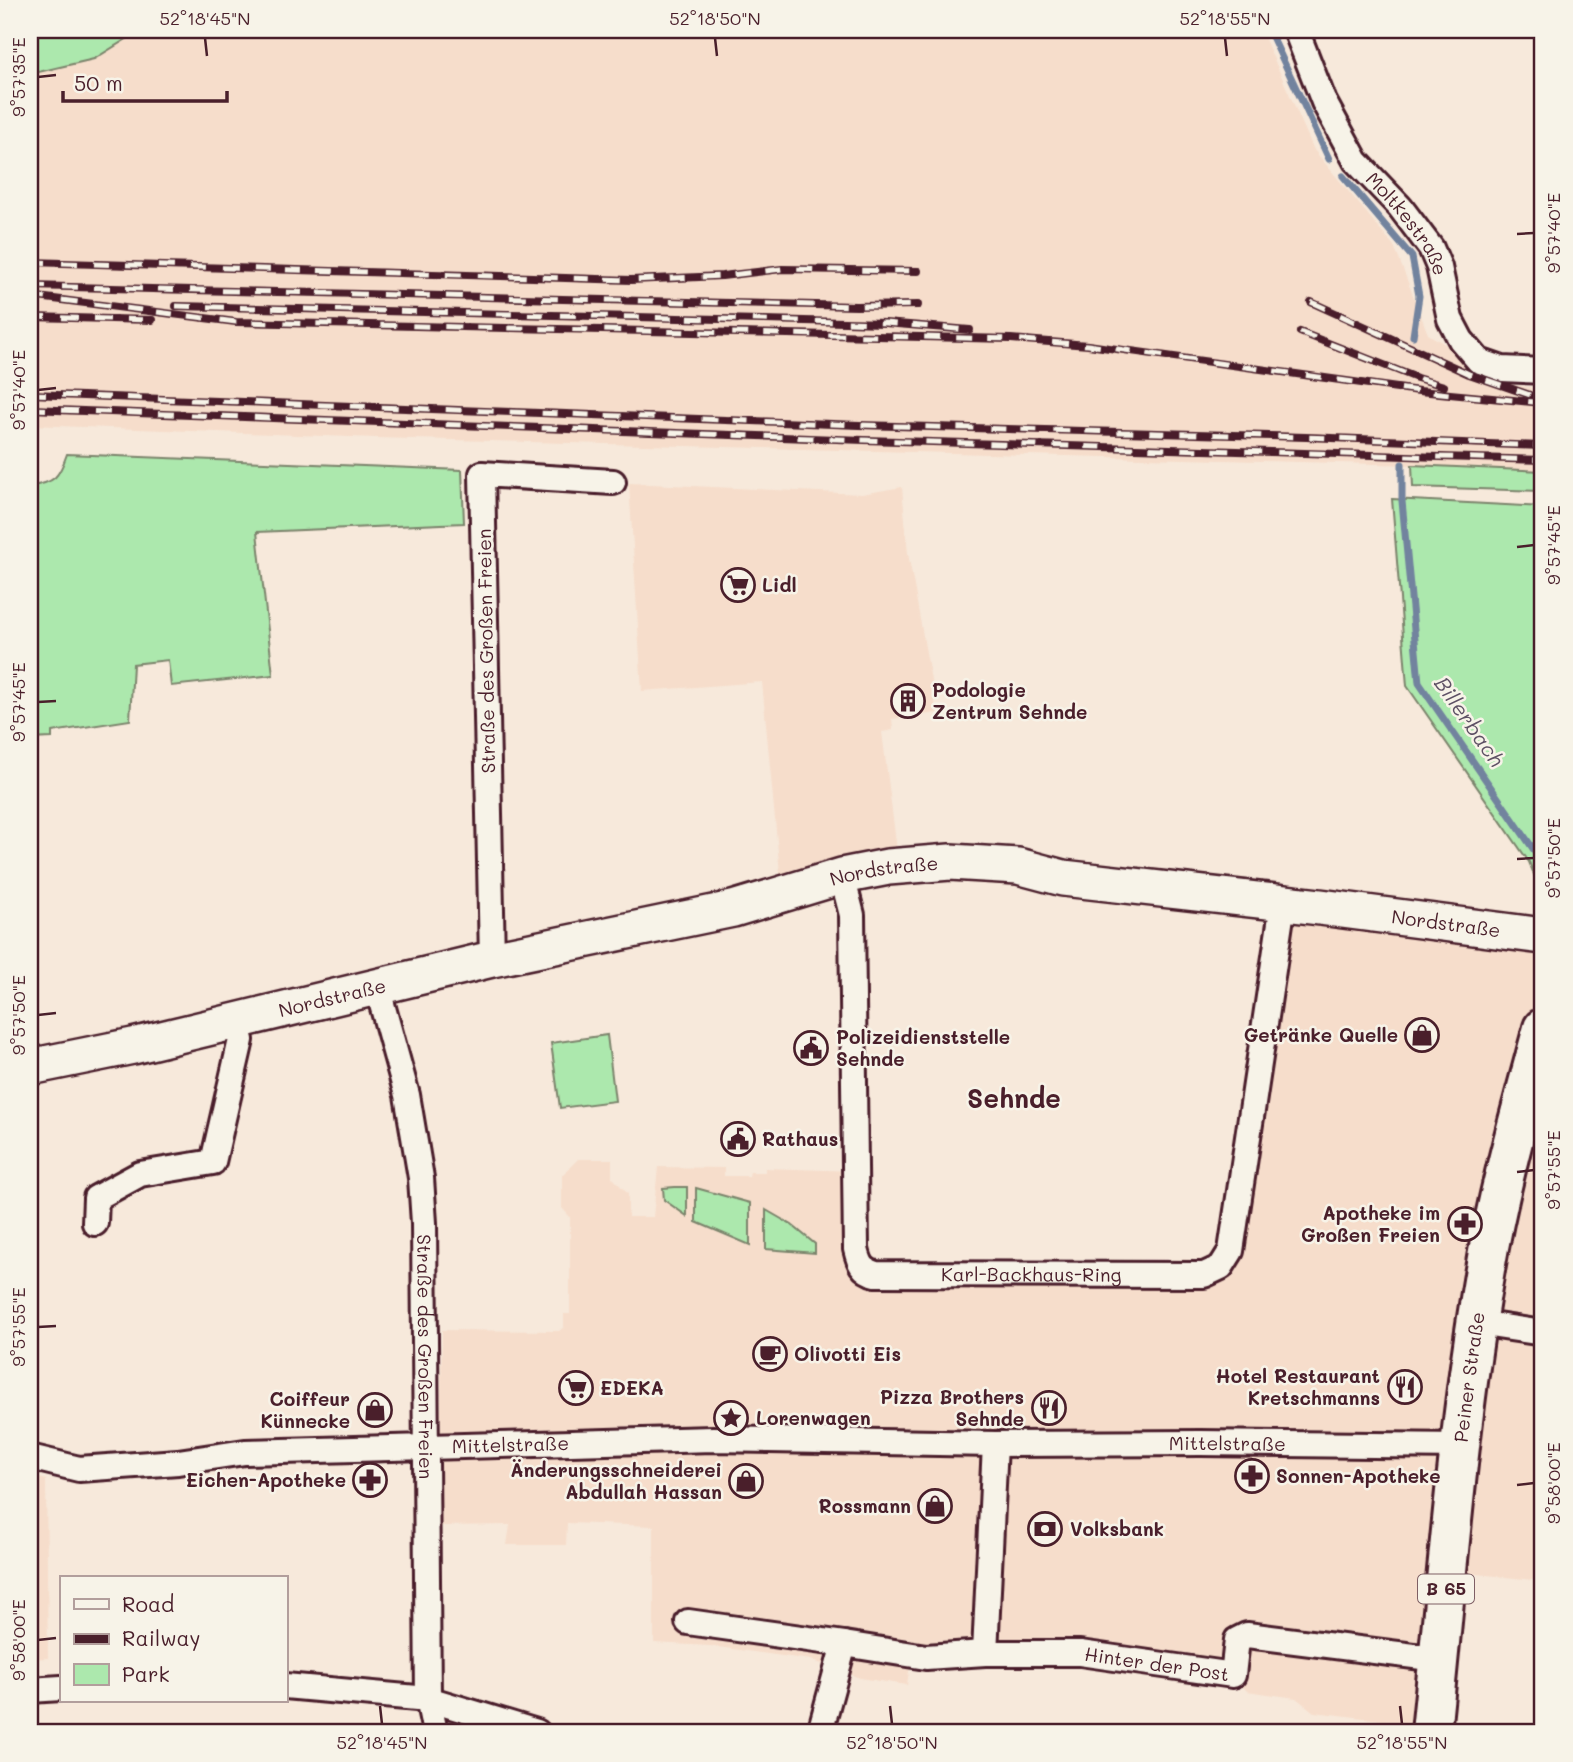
<svg xmlns="http://www.w3.org/2000/svg" width="1573" height="1762" font-family="Mali,sans-serif">
  <style>
    .built { fill: #f6ddcb }
    .green { fill: #ace8ad; stroke: #7b846c; stroke-width: 2 }
    .lines { fill: none; stroke-linecap: round; stroke-linejoin: round }
    .stream { stroke: #72839e; stroke-width: 7 }
    .minor-casing { stroke: #4a1f2b; stroke-width: 30 }
    .secondary-casing { stroke: #4a1f2b; stroke-width: 40 }
    .primary-casing { stroke: #4a1f2b; stroke-width: 44 }
    .minor { stroke: #f7f3e8; stroke-width: 24 }
    .secondary { stroke: #f7f3e8; stroke-width: 35 }
    .primary { stroke: #f7f3e8; stroke-width: 38 }
    .rail-casing { stroke: #4a1f2b; stroke-width: 8 }
    .rail { stroke: #f7f3e8; stroke-width: 5; stroke-dasharray: 16; stroke-linecap: butt }
    .ticks { fill: none; stroke: #4a1f2b; stroke-width: 2.5 }
    .labels { text-anchor: middle; stroke-width: 5; stroke-linejoin: round; paint-order: stroke }
    .shield { fill: #f7f3e8; stroke: #7e5f64; stroke-width: 2 }
    .shield-label { font-size: 18px; font-weight: bold; fill: #4a1f2b }
    .street-label { font-size: 19px; fill: #4a1f2b; stroke: #f7f3e8 }
    .poi-label { font-size: 19px; font-weight: bold; fill: #4a1f2b; stroke: #f7f3e8; text-anchor: start }
    .water-label { font-size: 21px; font-style: italic; fill: #5e5165; stroke: #f7f3e8 }
    .district-label { font-size: 26px; font-weight: bold; fill: #4a1f2b; stroke: #f7f3e8 }
    .neatline { fill: none; stroke: #4a1f2b; stroke-width: 2.5 }
    .ticks-label { font-size: 18px; text-anchor: middle; fill: #4a1f2b }
  </style>
  <rect width="100%" height="100%" fill="#f7e9db"/>
  <filter id="ink" filterUnits="userSpaceOnUse"><feTurbulence type="fractalNoise" baseFrequency=".0143" numOctaves="2"/><feDisplacementMap in="SourceGraphic" scale="14" xChannelSelector="R" yChannelSelector="G"/><feConvolveMatrix kernelMatrix="1 2 1 2 8 2 1 2 1" color-interpolation-filters="sRGB"/></filter>
  <g filter="url(#ink)">
    <!-- built -->
    <g class="built">
      <polygon points="30,30 1261,30 1314,150 1394,246 1428,334 1513,385 1543,389 1543,471 1412,465 376,438 30,425"/>
      <polygon points="629,483 862,494 902,487 908,553 937,713 892,719 893,730 882,732 899,866 782,894 762,682 642,691"/>
      <polygon points="1284,903 1543,936 1543,1581 1448,1571 1431,1726 1314,1712 1296,1698 1247,1691 1230,1674 1074,1654 910,1665 907,1685 860,1678 811,1660 710,1646 654,1643 654,1526 567,1523 566,1545 507,1545 510,1525 439,1526 442,1330 559,1331 564,1327 564,1314 570,1314 570,1217 562,1208 562,1175 578,1159 612,1159 612,1177 628,1194 628,1217 653,1217 658,1167 724,1168 724,1176 749,1176 750,1172 765,1172 765,1168 855,1171 865,1269 1216,1271"/>
      <polygon points="30,1475 46,1480 48,1658 30,1659"/>
    </g>
    <!-- green -->
    <g class="green">
      <polygon points="30,30 141,30 94,59 30,74"/>
      <path d="M67,454L462,470L464,523L257,532L273,675L171,686L168,660L133,664L130,720L52,732V738L30,739V486C55,483 59,477 67,454Z"/>
      <polygon points="1412,465 1543,471 1543,491 1413,487"/>
      <polygon points="1392,499 1543,507 1543,875 1537,882 1529,862 1407,686"/>
      <polygon points="607,1035 615,1101 560,1108 551,1043"/>
      <polygon points="675,1187 687,1187 687,1216 664,1200 663,1188"/>
      <polygon points="696,1188 750,1203 750,1245 696,1222"/>
      <polygon points="766,1210 792,1225 815,1244 815,1253 766,1249"/>
    </g>
    <g class="lines">
      <!-- stream -->
      <g class="stream">
        <polyline points="1269,30 1329,159"/>
        <polyline points="1343,176 1412,257 1419,296 1413,336"/>
        <polyline points="1402,464 1402,501 1419,683 1534,850 1543,858"/>
      </g>
      <!-- minor casing -->
      <g class="minor-casing">
        <g id="minor">
          <path id="s1" d="M1296,30L1324,102L1356,161L1400,207L1431,248L1439,267L1450,319L1461,340L1479,361L1502,369L1543,371"/>
          <path id="s2" d="M842,876L852,915L856,1249C859,1262 862,1271 876,1274L1204,1275L1221,1267L1231,1251L1283,903"/>
          <polyline points="492,959 482,474 613,482"/>
          <path id="s3" d="M377,986L407,1095L421,1178L424,1223L428,1699L435,1732"/>
          <polyline points="95,1223 96,1198 140,1174 213,1162 241,1040 236,1021"/>
          <polyline points="1477,1323 1543,1333"/>
          <path id="s4" d="M30,1457L79,1469L178,1462L245,1452L713,1439L995,1444L1201,1443L1462,1446"/>
          <polyline points="688,1622 844,1644"/>
          <polyline points="985,1653 995,1444"/>
          <polyline points="285,1686 428,1699 537,1732"/>
          <polyline points="30,1690 61,1688"/>
          <path id="s5" d="M820,1732L844,1644L926,1657L985,1653H1080L1233,1675L1237,1640L1247,1635L1438,1659"/>
        </g>
      </g>
      <!-- secondary casing -->
      <g class="secondary-casing">
        <g id="secondary">
          <path id="s6" d="M30,1067L133,1046L492,959L733,909L842,876L888,867L950,862L1018,866L1063,878L1320,907L1543,936"/>
        </g>
      </g>
      <!-- primary casing -->
      <g class="primary-casing">
        <g id="primary">
          <path id="s7" d="M1431,1732C1447,1580 1458,1426 1484,1275C1498,1191 1521,1110 1543,1028"/>
        </g>
      </g>
      <!-- minor -->
      <use href="#minor" class="minor"/>
      <!-- secondary -->
      <use href="#secondary" class="secondary"/>
      <!-- primary -->
      <use href="#primary" class="primary"/>
      <!-- rail casing -->
      <g class="rail-casing">
        <g id="rail">
          <polyline points="30,262 631,280 722,276 782,269 918,271"/>
          <polyline points="30,286 856,306 918,305"/>
          <polyline points="30,296 236,322 1011,339 1088,345 1419,391 1543,403"/>
          <polyline points="1311,302 1469,374 1530,395"/>
          <polyline points="176,306 885,323 970,330"/>
          <polyline points="30,317 152,320"/>
          <polyline points="1300,332 1417,378 1444,386"/>
          <polyline points="30,394 859,425 1306,437 1543,446"/>
          <polyline points="30,409 864,440 1543,460"/>
        </g>
      </g>
      <!-- rail -->
      <use href="#rail" class="rail"/>
    </g>
  </g>
  <!-- ticks -->
  <path class="ticks" d="M205,38L207,56M715,38L717,56M1225,38L1227,56M38,77L56,75M1517,234L1534,233M38,390L56,388M1517,547L1534,545M38,702L56,701M1517,859L1534,858M38,1015L56,1013M1517,1172L1534,1170M38,1327L56,1326M1517,1485L1534,1483M38,1640L56,1638M380,1706L382,1724M890,1706L892,1724M1400,1706L1402,1724"/>
  <!-- icons -->
  <defs>
    <g id="supermarket-ring" transform="scale(1.75)"><circle r="9.5" fill="#f7f3e8" stroke="#4a1f2b" stroke-width="1.5"/><path d="M-6-5.5h2.5l.6 2H6L4.5 2H-2.5L-4.4-4H-6ZM-1.5 3.2a1.3 1.3 0 1 0 .1 0ZM3 3.2a1.3 1.3 0 1 0 .1 0Z" fill="#4a1f2b"/></g>
    <g id="building-ring" transform="scale(1.75)"><circle r="9.5" fill="#f7f3e8" stroke="#4a1f2b" stroke-width="1.5"/><path d="M-4-6H4V6H1V3H-1V6H-4ZM-2.5-4.3h1.7v1.8h-1.7ZM.8-4.3h1.7v1.8H.8ZM-2.5-1h1.7V.8h-1.7ZM.8-1h1.7V.8H.8Z" fill="#4a1f2b"/></g>
    <g id="shop-ring" transform="scale(1.75)"><circle r="9.5" fill="#f7f3e8" stroke="#4a1f2b" stroke-width="1.5"/><path d="M-5-2.5h2.3a2.7 3.5 0 0 1 5.4 0H5L5.5 6h-11ZM-1.5-2.5h3a1.5 2.3 0 0 0-3 0Z" fill="#4a1f2b"/></g>
    <g id="civic-ring" transform="scale(1.75)"><circle r="9.5" fill="#f7f3e8" stroke="#4a1f2b" stroke-width="1.5"/><path d="M-.6-6.5H3V-4.5H.6V-3L4-1V1h2V6H-6V1h2V-1L-.6-3ZM-1.2 2.5V6h2.4V2.5Z" fill="#4a1f2b"/></g>
    <g id="pharmacy-ring" transform="scale(1.75)"><circle r="9.5" fill="#f7f3e8" stroke="#4a1f2b" stroke-width="1.5"/><path d="M-2-6h4v4h4v4h-4v4h-4v-4h-4v-4h4Z" fill="#4a1f2b"/></g>
    <g id="cafe-ring" transform="scale(1.75)"><circle r="9.5" fill="#f7f3e8" stroke="#4a1f2b" stroke-width="1.5"/><path d="M-5.5-4.5H6V0H3Q3 3.5 0 3.5H-2.5Q-5.5 3.5-5.5 0ZM3-3.2v2h1.7v-2ZM-6 4.5H4V6H-6Z" fill="#4a1f2b"/></g>
    <g id="restaurant-ring" transform="scale(1.75)"><circle r="9.5" fill="#f7f3e8" stroke="#4a1f2b" stroke-width="1.5"/><path d="M-5-6h1v4h1v-4h1v4h1v-4h1v5L-1.5 .5V6h-2V.5L-5-1ZM5-6V6H3V1.5H1.5Q1.5-4 5-6Z" fill="#4a1f2b"/></g>
    <g id="sight-ring" transform="scale(1.75)"><circle r="9.5" fill="#f7f3e8" stroke="#4a1f2b" stroke-width="1.5"/><path d="M0-6L1.8-2.2L6-1.7L2.9 1.2L3.7 5.4L0 3.3L-3.7 5.4L-2.9 1.2L-6-1.7L-1.8-2.2Z" fill="#4a1f2b"/></g>
    <g id="bank-ring" transform="scale(1.75)"><circle r="9.5" fill="#f7f3e8" stroke="#4a1f2b" stroke-width="1.5"/><path d="M-6-4H6V4H-6ZM0-2.3a2.3 2.3 0 1 0 0 4.6a2.3 2.3 0 1 0 0-4.6Z" fill="#4a1f2b"/></g>
  </defs>
  <g fill-rule="evenodd">
    <use href="#supermarket-ring" x="738" y="585"/>
    <use href="#building-ring" x="908" y="701"/>
    <use href="#shop-ring" x="1422" y="1035"/>
    <use href="#civic-ring" x="811" y="1048"/>
    <use href="#civic-ring" x="738" y="1139"/>
    <use href="#pharmacy-ring" x="1465" y="1224"/>
    <use href="#cafe-ring" x="770" y="1354"/>
    <use href="#restaurant-ring" x="1405" y="1387"/>
    <use href="#supermarket-ring" x="576" y="1388"/>
    <use href="#restaurant-ring" x="1049" y="1408"/>
    <use href="#shop-ring" x="375" y="1410"/>
    <use href="#sight-ring" x="731" y="1418"/>
    <use href="#pharmacy-ring" x="1252" y="1476"/>
    <use href="#pharmacy-ring" x="370" y="1480"/>
    <use href="#shop-ring" x="746" y="1481"/>
    <use href="#shop-ring" x="935" y="1506"/>
    <use href="#bank-ring" x="1045" y="1529"/>
  </g>
  <g class="labels">
    <!-- shield labels -->
    <rect class="shield" x="1418" y="1574.5" width="56" height="29" rx="5"/>
    <g class="shield-label">
      <text x="1446" y="1595">B 65</text>
    </g>
    <!-- street labels -->
    <g class="street-label">
      <text dy="7" stroke="none"><textPath href="#s1" startOffset="226">Moltkestraße</textPath></text>
      <text transform="translate(486 651) rotate(-91)" y="7">Straße des Großen Freien</text>
      <text dy="7" stroke="none"><textPath href="#s6" startOffset="877">Nordstraße</textPath></text>
      <text dy="7" stroke="none"><textPath href="#s6" startOffset="1444">Nordstraße</textPath></text>
      <text dy="7" stroke="none"><textPath href="#s6" startOffset="310">Nordstraße</textPath></text>
      <text dy="7" stroke="none"><textPath href="#s2" startOffset="564">Karl-Backhaus-Ring</textPath></text>
      <text dy="7" stroke="none"><textPath href="#s3" startOffset="376">Straße des Großen Freien</textPath></text>
      <text dy="7" stroke="none"><textPath href="#s7" startOffset="357">Peiner Straße</textPath></text>
      <text dy="7" stroke="none"><textPath href="#s4" startOffset="483">Mittelstraße</textPath></text>
      <text dy="7" stroke="none"><textPath href="#s4" startOffset="1200">Mittelstraße</textPath></text>
      <text dy="7" stroke="none"><textPath href="#s5" startOffset="406">Hinter der Post</textPath></text>
    </g>
    <!-- poi labels -->
    <g class="poi-label">
      <text x="762" y="592">Lidl</text>
      <text x="932" y="697">Podologie<tspan x="932" dy="22">Zentrum Sehnde</tspan></text>
      <text x="1398" y="1042" text-anchor="end">Getränke Quelle</text>
      <text x="836" y="1044">Polizeidienststelle<tspan x="836" dy="22">Sehnde</tspan></text>
      <text x="762" y="1146">Rathaus</text>
      <text x="1440" y="1220" text-anchor="end">Apotheke im<tspan x="1440" dy="22">Großen Freien</tspan></text>
      <text x="794" y="1361">Olivotti Eis</text>
      <text x="1380" y="1383" text-anchor="end">Hotel Restaurant<tspan x="1380" dy="22">Kretschmanns</tspan></text>
      <text x="600" y="1395">EDEKA</text>
      <text x="1024" y="1404" text-anchor="end">Pizza Brothers<tspan x="1024" dy="22">Sehnde</tspan></text>
      <text x="350" y="1406" text-anchor="end">Coiffeur<tspan x="350" dy="22">Künnecke</tspan></text>
      <text x="756" y="1425">Lorenwagen</text>
      <text x="722" y="1477" text-anchor="end">Änderungsschneiderei<tspan x="722" dy="22">Abdullah Hassan</tspan></text>
      <text x="1276" y="1483">Sonnen-Apotheke</text>
      <text x="346" y="1487" text-anchor="end">Eichen-Apotheke</text>
      <text x="911" y="1513" text-anchor="end">Rossmann</text>
      <text x="1070" y="1536">Volksbank</text>
    </g>
    <!-- water labels -->
    <g class="water-label">
      <text transform="translate(1469 722) rotate(55)" y="7">Billerbach</text>
    </g>
    <!-- district labels -->
    <g class="district-label">
      <text x="1014" y="1108">Sehnde</text>
    </g>
  </g>
  <!-- margin -->
  <rect width="1573" height="1762" fill="none" stroke="#f7f3e8" stroke-width="77"/>
  <!-- legend -->
  <rect x="60" y="1576" width="228" height="126" fill="#f7f3e8" stroke="#b29e9c" stroke-width="2"/>
  <rect x="74" y="1599" width="35" height="10" fill="#f7f3e8" stroke="#b29e9c" stroke-width="2"/>
  <text x="122" y="1612" font-size="21" fill="#4a1f2b">Road</text>
  <rect x="74" y="1634" width="35" height="10" fill="#4a1f2b" stroke="#b29e9c" stroke-width="2"/>
  <text x="122" y="1646" font-size="21" fill="#4a1f2b">Railway</text>
  <rect x="74" y="1664" width="35" height="21" fill="#ace8ad" stroke="#b29e9c" stroke-width="2"/>
  <text x="122" y="1682" font-size="21" fill="#4a1f2b">Park</text>
  <!-- scale -->
  <path d="M63 91v10h164v-10" fill="none" stroke="#4a1f2b" stroke-width="3.5"/>
  <text x="74" y="91" font-size="21" fill="#4a1f2b" stroke="#f7f3e8" stroke-width="5" paint-order="stroke">50 m</text>
  <rect x="38" y="38" width="1496" height="1686" class="neatline"/>
  <g class="ticks-label">
    <text x="205" y="25">52°18'45"N</text>
    <text x="715" y="25">52°18'50"N</text>
    <text x="1225" y="25">52°18'55"N</text>
    <text transform="translate(19 77) rotate(-90)" y="6">9°57'35"E</text>
    <text transform="translate(1554 233) rotate(-90)" y="6">9°57'40"E</text>
    <text transform="translate(19 390) rotate(-90)" y="6">9°57'40"E</text>
    <text transform="translate(1554 545) rotate(-90)" y="6">9°57'45"E</text>
    <text transform="translate(19 702) rotate(-90)" y="6">9°57'45"E</text>
    <text transform="translate(1554 858) rotate(-90)" y="6">9°57'50"E</text>
    <text transform="translate(19 1015) rotate(-90)" y="6">9°57'50"E</text>
    <text transform="translate(1554 1170) rotate(-90)" y="6">9°57'55"E</text>
    <text transform="translate(19 1327) rotate(-90)" y="6">9°57'55"E</text>
    <text transform="translate(1554 1483) rotate(-90)" y="6">9°58'00"E</text>
    <text transform="translate(19 1640) rotate(-90)" y="6">9°58'00"E</text>
    <text x="382" y="1749">52°18'45"N</text>
    <text x="892" y="1749">52°18'50"N</text>
    <text x="1402" y="1749">52°18'55"N</text>
  </g>
</svg>
